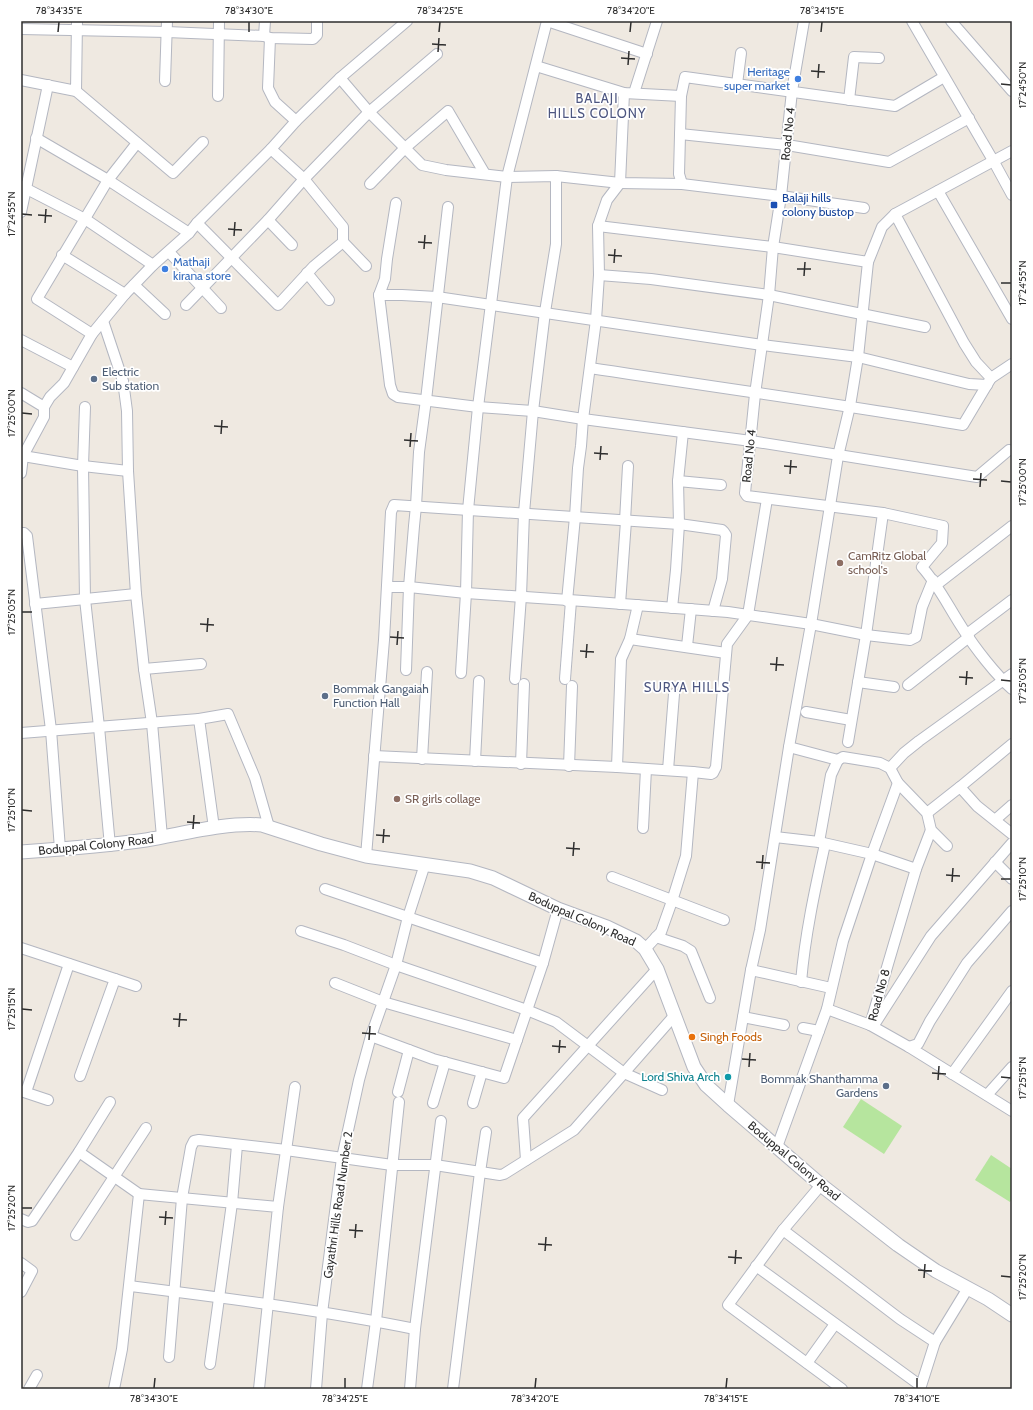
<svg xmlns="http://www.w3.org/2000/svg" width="1033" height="1410" font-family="Cabin,sans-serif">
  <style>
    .green { fill: #b6e59e }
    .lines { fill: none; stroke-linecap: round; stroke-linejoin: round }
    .minor-casing { stroke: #b4b7c1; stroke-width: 12 }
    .tertiary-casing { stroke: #b4b7c1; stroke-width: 15 }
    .minor { stroke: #fff; stroke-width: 10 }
    .tertiary { stroke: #fff; stroke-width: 13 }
    .ticks { fill: none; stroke: #2e2e2e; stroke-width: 1.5 }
    .shop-dot { fill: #3f7fe0; stroke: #fff; stroke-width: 1.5 }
    .transit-dot { fill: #1a4fb4; stroke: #fff; stroke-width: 1.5 }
    .service-dot { fill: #5c6f8a; stroke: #fff; stroke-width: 1.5 }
    .education-dot { fill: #8d6e63; stroke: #fff; stroke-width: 1.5 }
    .food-dot { fill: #e8710a; stroke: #fff; stroke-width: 1.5 }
    .culture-dot { fill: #0f9aa8; stroke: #fff; stroke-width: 1.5 }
    .labels { text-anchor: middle; stroke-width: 3.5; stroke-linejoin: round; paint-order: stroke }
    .shop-label { font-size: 12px; fill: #366cbe; stroke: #fff; text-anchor: end }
    .street-label { font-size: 12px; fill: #2e2e2e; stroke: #fff }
    .transit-label { font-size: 12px; fill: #164399; stroke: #fff; text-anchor: start }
    .service-label { font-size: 12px; fill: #4e5e75; stroke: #fff; text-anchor: start }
    .education-label { font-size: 12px; fill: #785e54; stroke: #fff; text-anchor: start }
    .food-label { font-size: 12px; fill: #c56008; stroke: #fff; text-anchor: start }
    .culture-label { font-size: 12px; fill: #0d838f; stroke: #fff; text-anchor: end }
    .neighbourhood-label { font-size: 13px; letter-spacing: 1px; fill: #4d5680; stroke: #fff }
    .neatline { fill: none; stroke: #2e2e2e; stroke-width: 1.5 }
    .ticks-label { font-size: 10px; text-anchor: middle; fill: #2e2e2e }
  </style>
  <rect width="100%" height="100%" fill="#efe9e1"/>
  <!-- green -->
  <g class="green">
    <polygon points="861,1099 902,1126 884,1154 843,1127"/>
    <polygon points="991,1155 1012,1169 1012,1199 1010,1202 975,1180"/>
  </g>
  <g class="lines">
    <!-- minor casing -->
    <g class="minor-casing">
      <g id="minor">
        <polyline points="547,21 647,54"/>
        <path d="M804,21L792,91L781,196L773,247L769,295L755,394L745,493L747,496L883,513L943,526L942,543L922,567C939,586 949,608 963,629C975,648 996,675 1012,689"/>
        <polyline points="912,21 994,162 1012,195"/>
        <polyline points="951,21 1012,91"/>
        <polyline points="21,29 167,32 264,36 270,38 313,39 317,35 317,21"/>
        <polyline points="264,36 265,21"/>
        <polyline points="270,38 268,88 275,102 296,121"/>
        <polyline points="536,66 624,93 681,96"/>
        <polyline points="340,78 369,112 422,165 446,170 507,177 556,176 620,183 682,184 781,196 864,208"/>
        <polyline points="21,80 76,91 77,21"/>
        <polyline points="165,81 167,21"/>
        <polyline points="737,84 741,53"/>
        <polyline points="76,91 173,173 203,142"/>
        <polyline points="634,93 657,21"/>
        <polyline points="218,96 219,21"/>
        <polyline points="849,100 854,57 879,58"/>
        <polyline points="680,134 787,145 889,162 969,118"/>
        <polyline points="36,138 108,180 189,233"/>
        <polyline points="370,184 405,148 448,111 485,174"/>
        <polyline points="682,184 679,174 681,96 685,77 895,106 944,77"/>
        <polyline points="21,186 85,219 153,265"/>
        <polyline points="938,191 1012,319"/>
        <polyline points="396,203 387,259 385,279 379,295 402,295 437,297 762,345 858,357 969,384 987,385"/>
        <polyline points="21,212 48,85"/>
        <polyline points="895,214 964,343 976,362 991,378"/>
        <polyline points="268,220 292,245"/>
        <polyline points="197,223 278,305 314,266 343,242 343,227 304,179 271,149"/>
        <polyline points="598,226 773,247 868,262 882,227 895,214 1012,151"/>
        <polyline points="343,242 366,266"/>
        <polyline points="169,252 221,308"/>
        <polyline points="62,255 125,294"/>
        <polyline points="307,273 329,300"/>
        <polyline points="599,275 651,279 769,295 925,327"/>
        <polyline points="134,285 165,314"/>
        <polyline points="379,295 390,385 393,394 398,397 478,407 533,411 583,419 751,441 977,477 1009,450"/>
        <polyline points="186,305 268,220 304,179 369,112 437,54"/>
        <polyline points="103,321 123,381 127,411 128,471 136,594 144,669 152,723 162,837"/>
        <polyline points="92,334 37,299 108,180 137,143"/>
        <polyline points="21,340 73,367"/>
        <path d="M590,368C714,387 839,404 963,425L991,378L1012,364"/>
        <polyline points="21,393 44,407"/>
        <polyline points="85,407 83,466 85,599 99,727 110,846"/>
        <polyline points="21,456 23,456 21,473"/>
        <polyline points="128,471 83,466 23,456 44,417 44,407 50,397 64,383 92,334 125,294 153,265 189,233 197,223 271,149 296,121 340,78 407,21"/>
        <polyline points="678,481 721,485"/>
        <polyline points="625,521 628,466"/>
        <polyline points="21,533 24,533 27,536 51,730 60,849"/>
        <polyline points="936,585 1012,526"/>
        <polyline points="387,587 409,587 466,593 583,601 728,612 811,624 866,635 910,640 916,637 922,607 933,580"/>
        <polyline points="567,601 575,517 578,468 581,446 583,419 596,320 599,275 598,226 607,200 620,183 624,93"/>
        <polyline points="35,604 136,594"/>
        <polyline points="620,604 626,521"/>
        <polyline points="672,608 676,570 679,524 678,481 683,432"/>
        <polyline points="967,634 1012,600"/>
        <polyline points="630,639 726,653"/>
        <polyline points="687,646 691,609"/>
        <polyline points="144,669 201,664"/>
        <polyline points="406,670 409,587 414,526 416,506 419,452 426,400 448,207"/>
        <polyline points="461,673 466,593 468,510 478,407 507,177 547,21"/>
        <polyline points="515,679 521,596 524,513 533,411 545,312 556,244 556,176"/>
        <polyline points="565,679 571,601"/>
        <polyline points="858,682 894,687"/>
        <polyline points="908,685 969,637"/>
        <polyline points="806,712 851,720"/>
        <polyline points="199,719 228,714 255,778 269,827"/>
        <polyline points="21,733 199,719 214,828"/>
        <polyline points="848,742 866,635 883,513"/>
        <polyline points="789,747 838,760 843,757 880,763 890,768 898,783 927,813 931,830 947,846"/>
        <polyline points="374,756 617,767 693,772 711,774 713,773 716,767 727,644 748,615 767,499"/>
        <polyline points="422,759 427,672"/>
        <polyline points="475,761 479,681"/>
        <polyline points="521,764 524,684"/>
        <polyline points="569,766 572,686"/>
        <polyline points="617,767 621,659 630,639 638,605"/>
        <polyline points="890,768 904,753 919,741 1012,674"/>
        <polyline points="668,770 674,694"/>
        <polyline points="960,787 1012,744"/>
        <polyline points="927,813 960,787 977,806 1012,834"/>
        <polyline points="995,820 1012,805"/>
        <polyline points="643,828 646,769"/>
        <polyline points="931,830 916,869 870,1025 909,1047 1012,1111"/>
        <polyline points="775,837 819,842 872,854 916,869"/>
        <polyline points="819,842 831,775 838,760"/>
        <polyline points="366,856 384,640 391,512 394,505 679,524 722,530 724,532 726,535 722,579 713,611"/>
        <polyline points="995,862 1012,879"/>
        <polyline points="612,877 724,920"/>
        <polyline points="325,889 543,963"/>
        <polyline points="301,931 344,945 396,965 527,1010 556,1022 624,1073 662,1090"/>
        <polyline points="656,937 683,946 691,951 710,998"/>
        <polyline points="21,948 115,979 80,1076"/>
        <polyline points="645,949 661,932 672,901 686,856 693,772"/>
        <polyline points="751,970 831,988"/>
        <polyline points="115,979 136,986"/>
        <path d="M801,982C805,935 815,889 825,844"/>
        <polyline points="335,983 383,1002 517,1040"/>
        <polyline points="827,1009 870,1025"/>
        <polyline points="743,1017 784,1025"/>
        <polyline points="874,1025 931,936 1012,843"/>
        <polyline points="803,1028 819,1031"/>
        <polyline points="371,1036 433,1059 504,1078 543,963 558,909"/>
        <polyline points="909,1047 918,1044 930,1021 967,963 1012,911"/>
        <polyline points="952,1074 1012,991"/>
        <polyline points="21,1091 48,1100"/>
        <polyline points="26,1092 69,964"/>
        <polyline points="398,1092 409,1050"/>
        <polyline points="987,1095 1012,1067"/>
        <polyline points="433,1103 445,1062"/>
        <polyline points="473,1103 482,1072"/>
        <polyline points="728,1105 751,970 760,930 789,747 811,624 838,456 850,406 858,357 868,262"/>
        <polyline points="777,1147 819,1031 827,1009 843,941 872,854 898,783"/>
        <polyline points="79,1152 139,1194"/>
        <polyline points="526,1160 523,1118 657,969"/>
        <polyline points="821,1185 783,1230 728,1305 842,1389"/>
        <polyline points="278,1207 295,1087"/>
        <polyline points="21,1219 28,1222 32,1221 79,1152 110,1102"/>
        <polyline points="76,1235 146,1128"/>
        <polyline points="21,1263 32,1271 21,1292"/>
        <polyline points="756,1266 921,1386 935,1342 900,1319 783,1230"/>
        <path d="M130,1286C225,1298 321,1310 415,1329"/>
        <polyline points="935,1342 968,1288"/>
        <polyline points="169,1357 182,1198 191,1147 194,1141 199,1140 286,1150 392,1165 435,1165 500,1175 504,1174 574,1130 674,1016"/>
        <polyline points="807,1363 835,1324"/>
        <polyline points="210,1364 232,1203 237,1145"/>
        <polyline points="29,1389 37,1375"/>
        <polyline points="114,1389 122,1349 139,1194 278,1207 259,1389"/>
        <polyline points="316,1389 322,1313 342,1158 359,1080 371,1036 396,965 408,917 425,864"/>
        <polyline points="367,1389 376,1321 399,1102"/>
        <polyline points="410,1389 415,1329 441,1121"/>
        <polyline points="453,1389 480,1172 486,1132"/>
      </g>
    </g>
    <!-- tertiary casing -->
    <g class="tertiary-casing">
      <path id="tertiary" d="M21,852C63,849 105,846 146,840C183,834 225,822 262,825L321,844L366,856L470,871L493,878L558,909L607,927L636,941L645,949L657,969L694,1067L706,1085L728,1105L821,1185L898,1245L936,1271L988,1299L1012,1315"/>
    </g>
    <!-- minor -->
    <use href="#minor" class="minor"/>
    <!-- tertiary -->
    <use href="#tertiary" class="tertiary"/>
  </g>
  <!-- ticks -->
  <path class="ticks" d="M58,32L59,22M249,32V22M439,32L440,22M630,32L631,22M821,32L822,22M432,44L446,45M438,52L439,38M621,58L635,59M628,65L629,51M811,71L825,72M818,78L819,64M1001,84L1011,85M22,214L32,215M38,215L52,216M45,223L46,209M228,229L242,230M234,236L235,222M418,242L432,243M424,249L425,235M608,255L622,256M614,263L615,249M797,269H811M804,276L805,262M1001,283H1011M22,413L32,414M214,426L228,427M221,434L222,420M404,440L418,441M410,447L411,433M594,453L608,454M600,460L601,446M784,466L797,467M790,474L791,460M973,479L987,480M1001,481L1011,482M980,487L981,473M22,612H32M200,624L214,625M207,632L208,618M390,637L404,638M397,645L398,631M580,651L594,652M586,658L587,644M770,664L784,665M776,671L777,657M959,677L973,678M1001,680L1011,681M966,685L967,671M22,810L32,811M187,822L200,823M193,829L194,815M376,835L390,836M383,843L384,829M566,848L580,849M573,856L574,842M756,862L770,863M762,869L763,855M946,875L960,876M1001,879H1011M952,882L953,868M22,1009L32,1010M173,1019L187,1020M179,1027L180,1013M362,1033L376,1034M369,1040L370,1026M552,1046L566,1047M559,1053L560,1040M742,1059L756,1060M749,1067L750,1053M932,1073L946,1074M1001,1077L1011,1078M938,1080L939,1066M22,1208H32M159,1217L173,1218M165,1225L166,1211M349,1230L363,1231M355,1238L356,1224M538,1244L552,1245M545,1251L546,1237M728,1257L742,1258M735,1264L736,1250M918,1270L932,1271M1001,1276L1011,1277M924,1278L925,1264M154,1388L155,1378M345,1388V1378M535,1388L536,1378M726,1388L727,1378M917,1388V1378"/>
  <!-- markers -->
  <g class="shop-dot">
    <circle cx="798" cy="79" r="4"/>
    <circle cx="165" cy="269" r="4"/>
  </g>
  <rect class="transit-dot" x="770" y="201" width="8" height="8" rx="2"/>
  <g class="service-dot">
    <circle cx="94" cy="379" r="4"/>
    <circle cx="325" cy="696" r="4"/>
    <circle cx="886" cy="1086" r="4"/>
  </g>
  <g class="education-dot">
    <circle cx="840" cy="563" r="4"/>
    <circle cx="397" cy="799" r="4"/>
  </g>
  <circle class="food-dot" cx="692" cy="1037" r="4"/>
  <circle class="culture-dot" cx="728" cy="1077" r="4"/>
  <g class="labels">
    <!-- shop labels -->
    <g class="shop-label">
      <text x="790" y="76">Heritage<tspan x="790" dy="14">super market</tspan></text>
      <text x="173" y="266" text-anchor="start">Mathaji<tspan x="173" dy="14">kirana store</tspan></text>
    </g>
    <!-- street labels -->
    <g class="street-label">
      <text transform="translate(788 134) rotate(-84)" y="4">Road No 4</text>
      <text transform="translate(749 456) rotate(-84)" y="4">Road No 4</text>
      <text transform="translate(96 845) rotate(-6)" y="4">Boduppal Colony Road</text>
      <text transform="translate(582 919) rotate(24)" y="4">Boduppal Colony Road</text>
      <text transform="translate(879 995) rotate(-75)" y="4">Road No 8</text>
      <text transform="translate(794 1161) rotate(40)" y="4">Boduppal Colony Road</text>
      <text transform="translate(338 1205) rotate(-82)" y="4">Gayathri Hills Road Number 2</text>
    </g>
    <!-- transit labels -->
    <g class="transit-label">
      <text x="782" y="202">Balaji hills<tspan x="782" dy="14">colony bustop</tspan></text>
    </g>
    <!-- service labels -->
    <g class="service-label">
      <text x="102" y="376">Electric<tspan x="102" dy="14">Sub station</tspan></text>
      <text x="333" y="693">Bommak Gangaiah<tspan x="333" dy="14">Function Hall</tspan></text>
      <text x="878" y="1083" text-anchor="end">Bommak Shanthamma<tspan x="878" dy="14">Gardens</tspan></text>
    </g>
    <!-- education labels -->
    <g class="education-label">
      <text x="848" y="560">CamRitz Global<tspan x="848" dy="14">school's</tspan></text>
      <text x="405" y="803">SR girls collage</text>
    </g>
    <!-- food labels -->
    <g class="food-label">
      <text x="700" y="1041">Singh Foods</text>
    </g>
    <!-- culture labels -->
    <g class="culture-label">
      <text x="720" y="1081">Lord Shiva Arch</text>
    </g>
    <!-- neighbourhood labels -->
    <g class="neighbourhood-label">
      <text x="597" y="103">BALAJI<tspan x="597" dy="15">HILLS COLONY</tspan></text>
      <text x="687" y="692">SURYA HILLS</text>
    </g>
  </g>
  <!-- border -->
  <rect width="1033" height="1410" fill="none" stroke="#ffffff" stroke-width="44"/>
  <rect x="22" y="22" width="989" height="1366" class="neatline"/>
  <g class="ticks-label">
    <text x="59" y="14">78°34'35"E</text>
    <text x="249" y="14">78°34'30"E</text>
    <text x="440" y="14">78°34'25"E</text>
    <text x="631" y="14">78°34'20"E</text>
    <text x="822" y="14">78°34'15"E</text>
    <text transform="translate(1022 85) rotate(-90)" y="4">17°24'50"N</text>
    <text transform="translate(11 214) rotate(-90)" y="4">17°24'55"N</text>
    <text transform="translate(1022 283) rotate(-90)" y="4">17°24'55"N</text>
    <text transform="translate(11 413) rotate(-90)" y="4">17°25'00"N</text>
    <text transform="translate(1022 482) rotate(-90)" y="4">17°25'00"N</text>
    <text transform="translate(11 612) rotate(-90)" y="4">17°25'05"N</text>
    <text transform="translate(1022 681) rotate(-90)" y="4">17°25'05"N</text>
    <text transform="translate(11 810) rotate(-90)" y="4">17°25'10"N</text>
    <text transform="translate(1022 879) rotate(-90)" y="4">17°25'10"N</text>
    <text transform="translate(11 1009) rotate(-90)" y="4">17°25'15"N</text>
    <text transform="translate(1022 1078) rotate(-90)" y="4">17°25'15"N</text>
    <text transform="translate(11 1208) rotate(-90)" y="4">17°25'20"N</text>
    <text transform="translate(1022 1277) rotate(-90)" y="4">17°25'20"N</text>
    <text x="154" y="1402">78°34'30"E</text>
    <text x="345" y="1402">78°34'25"E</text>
    <text x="535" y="1402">78°34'20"E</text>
    <text x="726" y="1402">78°34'15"E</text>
    <text x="917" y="1402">78°34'10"E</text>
  </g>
</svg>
